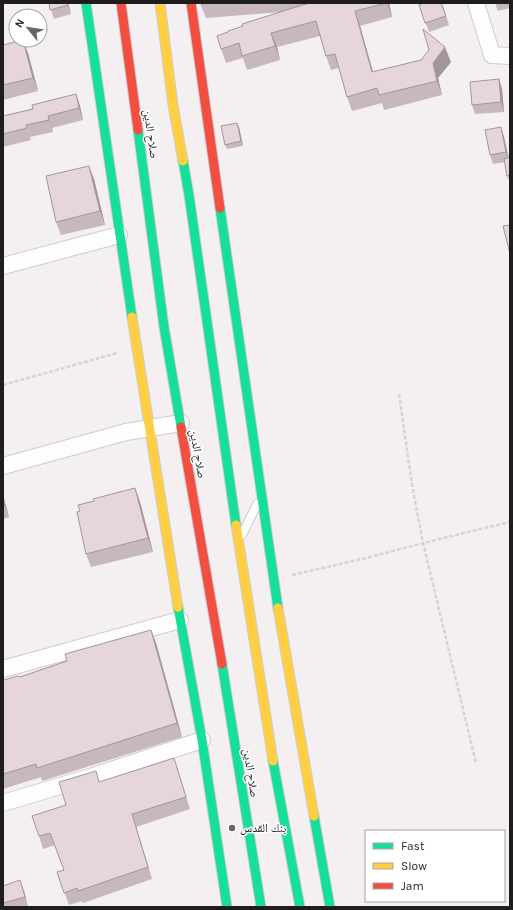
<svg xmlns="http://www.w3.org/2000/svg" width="513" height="910" font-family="Karla,'Noto Naskh Arabic',sans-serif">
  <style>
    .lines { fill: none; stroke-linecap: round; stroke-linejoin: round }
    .lane-casing { stroke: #d0cccd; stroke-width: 10 }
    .street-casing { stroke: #d0cccd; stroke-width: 18 }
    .fast-casing { stroke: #d0cccd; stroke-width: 11 }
    .slow-casing { stroke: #d0cccd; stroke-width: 11 }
    .jam-casing { stroke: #d0cccd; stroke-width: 11 }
    .path { stroke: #d5d4d4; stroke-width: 2.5; stroke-dasharray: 4 2; stroke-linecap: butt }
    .lane { stroke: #fdfdfd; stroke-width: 8 }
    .street { stroke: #fdfdfd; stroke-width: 16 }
    .fast { stroke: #16e098; stroke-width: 9 }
    .slow { stroke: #ffcf43; stroke-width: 9 }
    .jam { stroke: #f24e42; stroke-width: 9 }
    .wall { fill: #c7b7be }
    .shaded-wall { fill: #a2959b }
    .building { fill: #e7d5dd; stroke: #a2959b }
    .poi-dot { fill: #6a6667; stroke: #fff; stroke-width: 1.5 }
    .labels { text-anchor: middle; stroke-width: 3; stroke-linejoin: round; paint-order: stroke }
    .street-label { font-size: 12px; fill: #1f1c1d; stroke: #fff }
    .poi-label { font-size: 12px; fill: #1f1c1d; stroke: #fff; text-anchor: start }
  </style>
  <rect width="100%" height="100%" fill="#f4eff1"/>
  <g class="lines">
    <!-- lane casing -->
    <g class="lane-casing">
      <polyline id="lane" points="242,535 257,504"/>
    </g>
    <!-- street casing -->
    <g class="street-casing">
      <g id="street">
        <polyline points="476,3 492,55 510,56"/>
        <polyline points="3,266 119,235"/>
        <polyline points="3,466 126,432 181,423"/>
        <polyline points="3,669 180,620"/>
        <polyline points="3,803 90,777 202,740"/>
      </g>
    </g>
    <!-- fast casing -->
    <g class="fast-casing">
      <g id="fast">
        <polyline points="86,3 132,317"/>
        <polyline points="138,130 164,327 181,427"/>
        <polyline points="183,161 189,195 236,525"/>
        <polyline points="220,208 278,608"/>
        <polyline points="178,607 202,740 227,907"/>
        <polyline points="222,664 261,907"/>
        <polyline points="273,761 300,907"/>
        <polyline points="314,816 330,907"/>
      </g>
    </g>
    <!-- slow casing -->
    <g class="slow-casing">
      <g id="slow">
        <polyline points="160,3 173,105 183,161"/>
        <polyline points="132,317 178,607"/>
        <polyline points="236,525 273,761"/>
        <polyline points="278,608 314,816"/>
      </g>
    </g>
    <!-- jam casing -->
    <g class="jam-casing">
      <g id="jam">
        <polyline points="121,3 138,130"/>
        <polyline points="191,3 220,208"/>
        <polyline points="181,427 222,664"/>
      </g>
    </g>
    <!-- path -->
    <g class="path">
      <polyline points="3,385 117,353"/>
      <polyline points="399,394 412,485 423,543 476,763"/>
      <polyline points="292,575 366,558 439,539 510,522"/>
    </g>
    <!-- lane -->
    <use href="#lane" class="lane"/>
    <!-- street -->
    <use href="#street" class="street"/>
    <!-- fast -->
    <use href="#fast" class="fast"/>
    <!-- slow -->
    <use href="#slow" class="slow"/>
    <!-- jam -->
    <use href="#jam" class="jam"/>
  </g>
  <!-- wall -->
  <g class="wall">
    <polygon points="49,3 68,3 71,14 54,19"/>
    <polygon points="200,3 389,3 392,17 360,26 373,72 451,62 438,78 442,95 384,110 382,103 352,111 347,97 339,68 331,70 326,56 320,36 277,47 280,60 247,70 243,58 226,63 221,49 228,32 243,26 281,12 206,18"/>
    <polygon points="442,3 449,25 429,32 419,5"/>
    <polygon points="495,3 510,3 510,8 498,11"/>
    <polygon points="3,45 28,53 38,91 3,100"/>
    <polygon points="499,79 502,89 504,112 475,114 472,105"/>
    <polygon points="76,94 80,106 83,120 52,128 53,132 30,137 31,140 3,147 3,116 33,109"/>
    <polygon points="239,127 243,146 227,149 225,145"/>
    <polygon points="501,127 504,137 509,158 510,157 510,180 509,180 507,176 505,162 493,164 490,155"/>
    <polygon points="94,179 105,225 61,235 56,222"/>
    <polygon points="135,488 140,502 153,552 91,567 86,554 94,501"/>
    <polygon points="3,495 9,517 3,519"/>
    <polygon points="151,630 156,643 182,737 42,781 41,777 3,789 3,677 4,680 20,677 67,661"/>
    <polygon points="96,771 99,782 178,771 190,809 136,827 152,879 83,903 82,901 69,905 57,872 64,870 55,845 43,849 39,836"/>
    <polygon points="3,886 24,891 28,907 3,907"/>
  </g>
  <!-- shaded-wall -->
  <g class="shaded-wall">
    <polygon points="67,3 68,3 71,14"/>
    <polygon points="387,3 389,3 392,17"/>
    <polygon points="355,11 360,26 377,86 372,72"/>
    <polygon points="271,33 277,47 280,60 275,46"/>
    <polygon points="23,40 28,53 38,91 33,78"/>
    <polygon points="445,47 451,62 438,78 442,95 437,81 433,63"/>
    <polygon points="499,79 502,89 504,112 501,102"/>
    <polygon points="76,94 80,106 83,120 79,108"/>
    <polygon points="48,116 52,128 53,132 49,120"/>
    <polygon points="237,123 239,127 243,146 241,141"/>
    <polygon points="501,127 504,137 509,161 506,152"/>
    <polygon points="89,166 94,179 105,225 100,211"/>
    <polygon points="135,488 140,502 153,552 148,538"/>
    <polygon points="3,495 9,517 3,500"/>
    <polygon points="151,630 156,643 182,737 177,723"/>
    <polygon points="132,814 152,879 148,867"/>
    <polygon points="20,880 24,891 28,907 25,897"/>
  </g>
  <!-- building -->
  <g class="building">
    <polygon points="49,3 67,3 68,5 50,10"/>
    <polygon points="200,3 213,3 201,4"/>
    <polygon points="309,3 387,3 355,11 372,72 421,60 429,50 423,29 445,47 433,63 437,81 379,95 377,88 347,97 335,54 326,56 316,21 271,33 275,46 242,56 239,43 221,49 217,36 228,32 228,31 243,26 242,24"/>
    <polygon points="424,3 441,3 446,16 425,23 419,5"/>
    <polygon points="23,40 33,78 3,85 3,45"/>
    <polygon points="499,79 501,102 472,105 470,82"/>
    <polygon points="76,94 79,108 48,116 49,120 26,125 27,128 3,134 3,116 33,109 32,105"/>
    <polygon points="237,123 241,141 225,145 221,126"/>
    <polygon points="501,127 506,152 490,155 485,130"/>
    <polygon points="510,157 510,175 507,176 504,159"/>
    <polygon points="89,166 100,211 56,222 46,176"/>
    <polygon points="510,225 510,254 503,226"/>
    <polygon points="135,488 148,538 86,554 77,512 80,511 78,505 94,501 93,499"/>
    <polygon points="3,500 5,506 3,507"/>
    <polygon points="151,630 177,723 37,768 36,764 3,774 3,677 4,680 18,676 20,677 67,661 65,654"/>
    <polygon points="174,758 186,797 132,814 148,867 78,891 77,888 64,893 57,872 64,870 50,833 39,836 32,816 66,805 59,782 96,771 99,782"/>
    <polygon points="20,880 25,897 3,903 3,886"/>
  </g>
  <!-- markers -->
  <circle class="poi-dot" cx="232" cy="828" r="4"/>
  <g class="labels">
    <!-- street labels -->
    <g class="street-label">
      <text transform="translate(151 134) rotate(82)" y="4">صلاح الدين</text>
      <text transform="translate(198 454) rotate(80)" y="4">صلاح الدين</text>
      <text transform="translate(251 773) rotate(81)" y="4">صلاح الدين</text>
    </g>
    <!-- poi labels -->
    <g class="poi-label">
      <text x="240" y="832">بنك القدس</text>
    </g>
  </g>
  <!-- border -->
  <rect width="513" height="910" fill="none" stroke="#1f1c1d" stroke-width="8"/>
  <!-- legend -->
  <rect x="365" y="830" width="140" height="72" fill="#ffffff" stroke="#a5a4a5"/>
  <rect x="373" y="843" width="20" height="6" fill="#16e098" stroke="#a5a4a5"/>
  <text x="401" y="850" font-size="12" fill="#1f1c1d">Fast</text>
  <rect x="373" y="863" width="20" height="6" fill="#ffcf43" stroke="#a5a4a5"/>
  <text x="401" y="870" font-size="12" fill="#1f1c1d">Slow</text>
  <rect x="373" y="883" width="20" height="6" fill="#f24e42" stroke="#a5a4a5"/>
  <text x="401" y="890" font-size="12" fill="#1f1c1d">Jam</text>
  <!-- north arrow -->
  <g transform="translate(28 28) rotate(300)"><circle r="19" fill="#ffffff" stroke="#a5a4a5"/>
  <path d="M0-3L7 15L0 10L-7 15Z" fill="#6a6667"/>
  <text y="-6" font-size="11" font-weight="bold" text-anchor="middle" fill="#1f1c1d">N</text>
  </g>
</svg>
